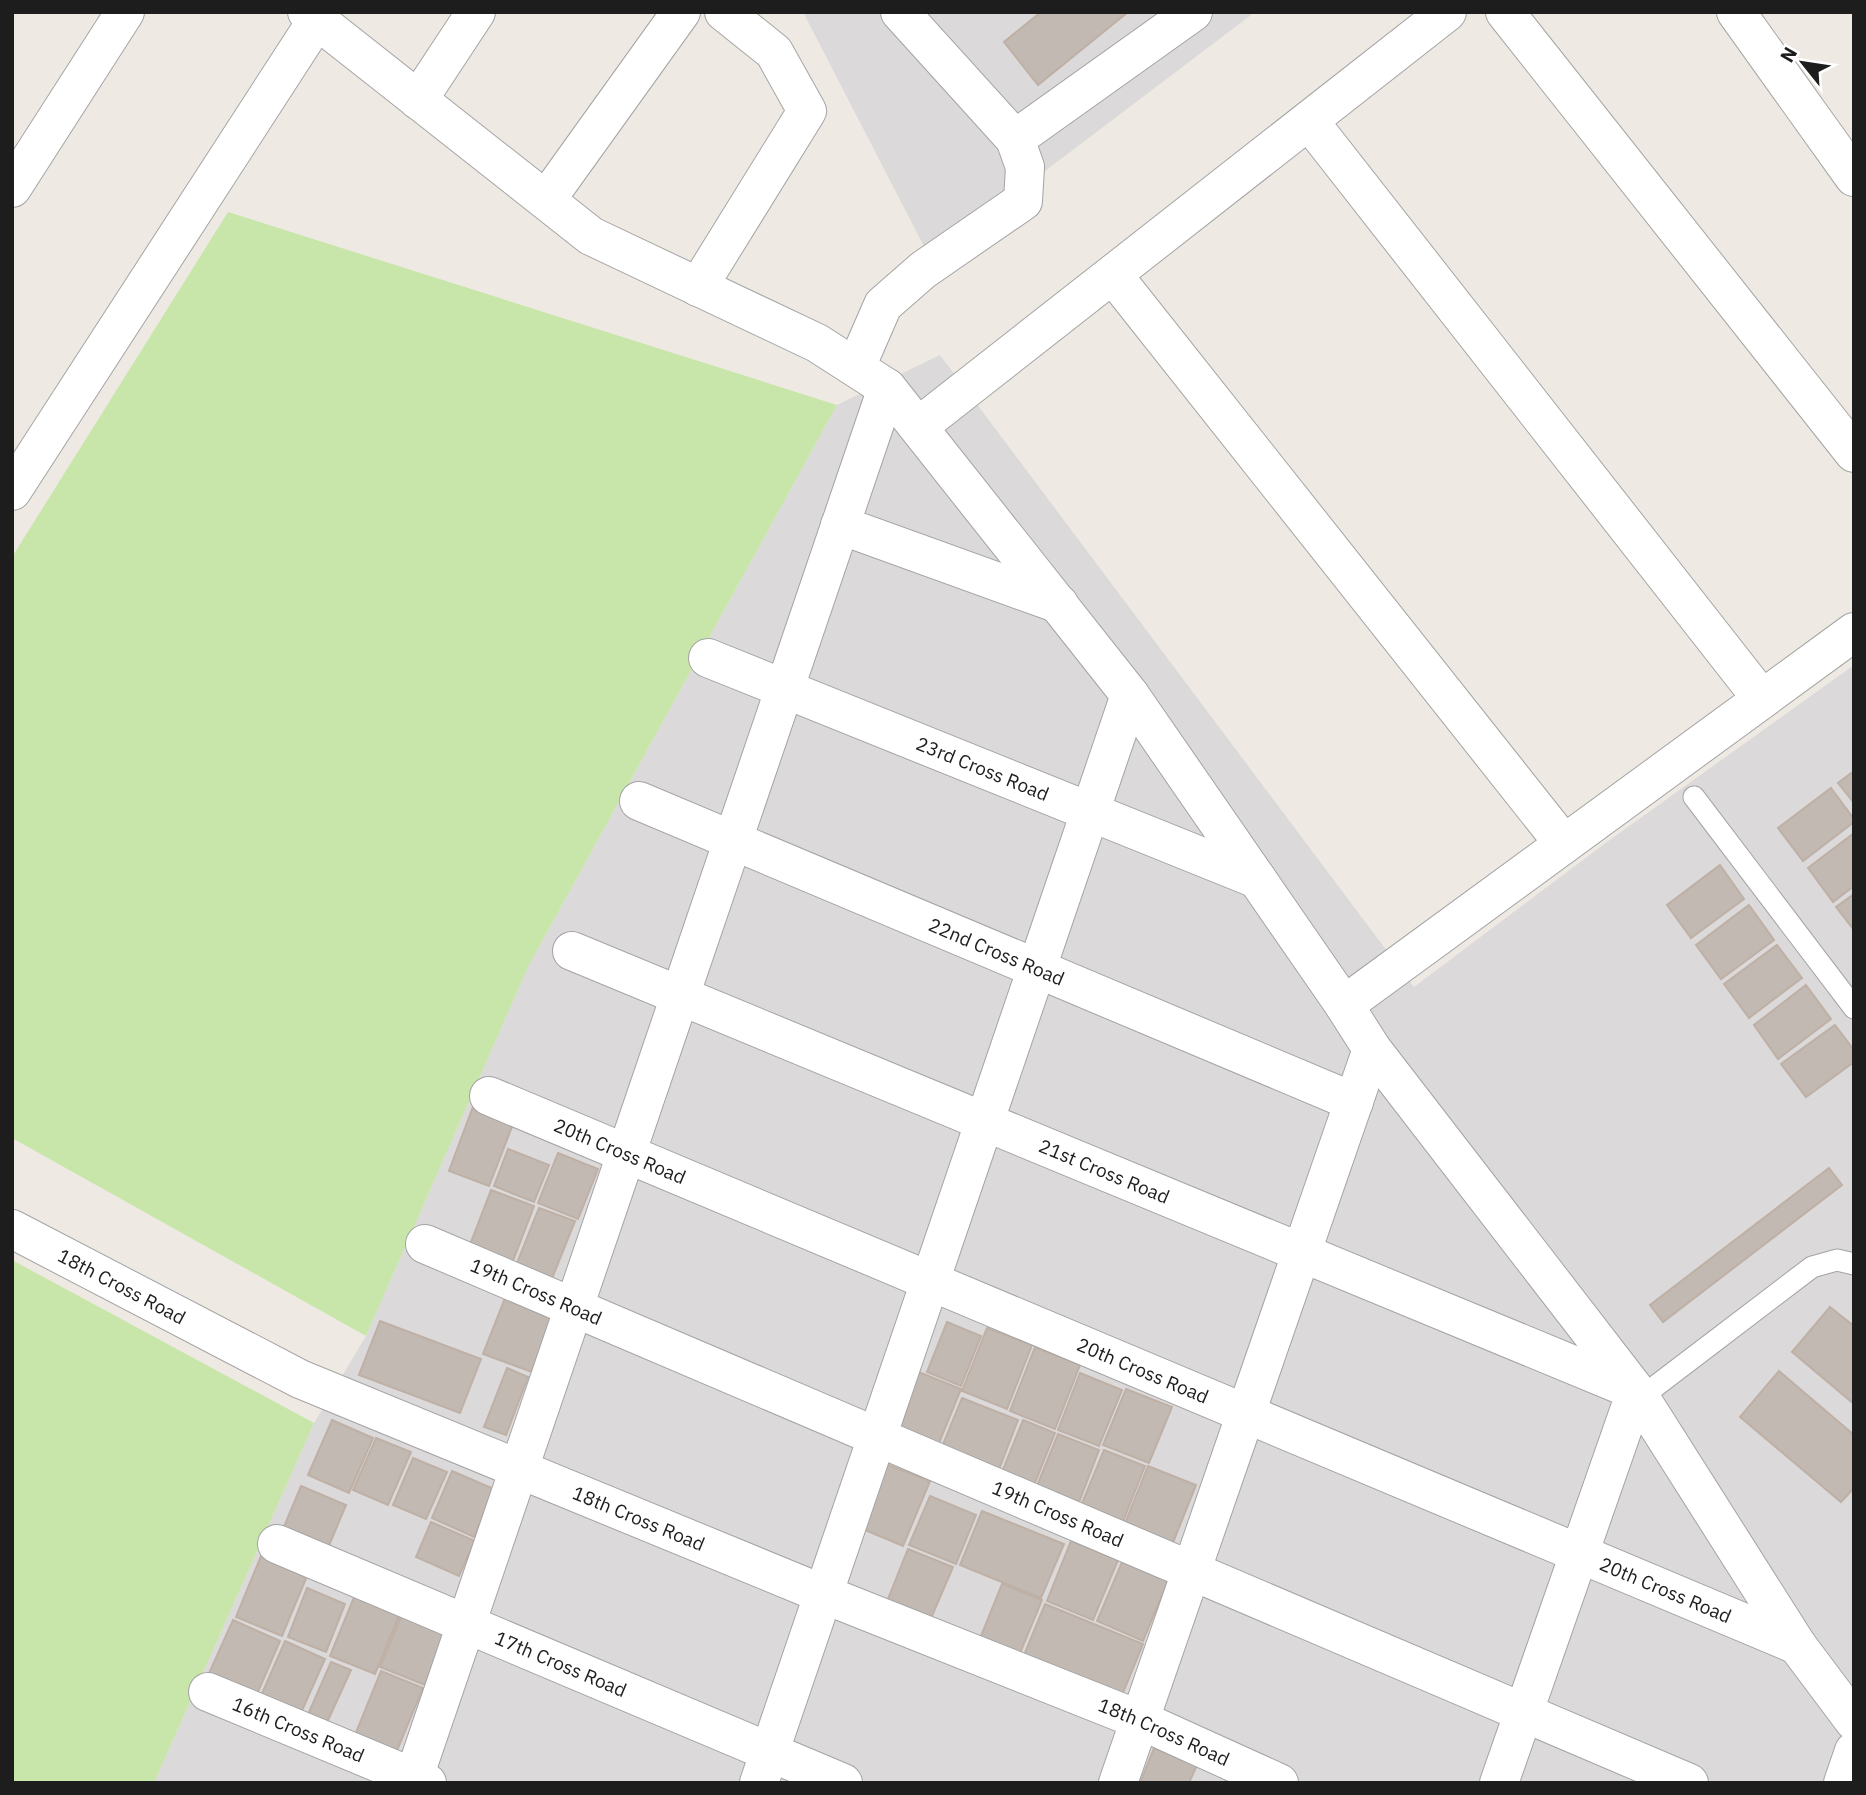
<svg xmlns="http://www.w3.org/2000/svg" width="1866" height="1795" font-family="'IBM Plex Sans',sans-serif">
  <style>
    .residential { fill: #dbd9d9 }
    .grass { fill: #c8e6aa }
    .building { fill: #c2b9b2; stroke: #bfb0a6; stroke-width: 2 }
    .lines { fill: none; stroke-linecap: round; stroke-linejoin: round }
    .lane-casing { stroke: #a4a4a4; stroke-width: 23 }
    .street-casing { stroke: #a4a4a4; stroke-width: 40 }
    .lane { stroke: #fff; stroke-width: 21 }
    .street { stroke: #fff; stroke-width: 38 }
    .labels { text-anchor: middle; stroke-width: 5; stroke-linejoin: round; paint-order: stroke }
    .street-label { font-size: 19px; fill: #1d1d1d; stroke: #fff }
  </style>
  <rect width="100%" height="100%" fill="#eeeae3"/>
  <!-- residential -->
  <g class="residential">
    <polygon points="803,12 1255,12 930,258"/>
    <polygon points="940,355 1414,987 1607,842 1854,665 1854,1783 154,1783 314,1423 366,1336 528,967 837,405"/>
  </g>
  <!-- grass -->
  <g class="grass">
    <polygon points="228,212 837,405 528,967 366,1336 12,1138 12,557"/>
    <polygon points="12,1260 314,1423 154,1783 12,1783"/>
  </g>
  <!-- building -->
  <g class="building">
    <polygon points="1041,12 1128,12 1038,85 1004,42"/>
    <polygon points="1854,771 1854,803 1838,783"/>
    <polygon points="1831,788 1854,819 1854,822 1803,861 1778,828"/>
    <polygon points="1854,833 1854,886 1833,902 1808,868"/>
    <polygon points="1720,865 1744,899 1691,938 1667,905"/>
    <polygon points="1854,894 1854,930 1836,907"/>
    <polygon points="1749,905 1774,940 1721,979 1696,945"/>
    <polygon points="1777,945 1802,978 1749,1018 1724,984"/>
    <polygon points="1806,985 1831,1019 1778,1059 1754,1025"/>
    <polygon points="1835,1025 1854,1050 1854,1062 1806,1097 1781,1064"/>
    <polygon points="474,1104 515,1119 489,1186 449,1171"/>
    <polygon points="508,1149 549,1165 534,1202 494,1186"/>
    <polygon points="558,1153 598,1169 578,1219 538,1203"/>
    <polygon points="1829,1168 1842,1185 1663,1322 1650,1305"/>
    <polygon points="491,1190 534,1206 511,1266 468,1250"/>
    <polygon points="539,1208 575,1221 551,1281 515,1268"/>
    <polygon points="507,1293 555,1311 532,1372 483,1354"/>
    <polygon points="1830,1307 1854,1326 1854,1404 1792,1352"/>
    <polygon points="380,1321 481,1359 460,1413 359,1375"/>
    <polygon points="947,1322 981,1336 961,1386 927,1372"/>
    <polygon points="987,1328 1032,1345 1007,1409 962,1391"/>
    <polygon points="1035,1347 1080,1365 1055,1429 1010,1411"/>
    <polygon points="507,1368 528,1377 506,1435 484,1427"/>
    <polygon points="916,1371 961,1389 935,1453 890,1435"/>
    <polygon points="1779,1371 1854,1435 1854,1488 1841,1502 1740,1417"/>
    <polygon points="1080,1373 1122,1390 1099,1446 1058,1430"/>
    <polygon points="1126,1389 1172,1407 1149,1463 1103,1445"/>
    <polygon points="962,1398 1018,1420 996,1477 939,1454"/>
    <polygon points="332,1420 373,1438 349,1493 308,1475"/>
    <polygon points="1023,1420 1055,1433 1030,1495 998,1482"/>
    <polygon points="1058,1434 1099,1450 1076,1510 1034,1493"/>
    <polygon points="376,1438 411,1452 388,1505 353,1490"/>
    <polygon points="1104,1450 1145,1466 1120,1529 1078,1513"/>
    <polygon points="413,1458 447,1472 426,1519 393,1505"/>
    <polygon points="886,1464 930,1481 903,1546 860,1528"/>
    <polygon points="1148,1466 1196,1485 1170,1550 1122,1531"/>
    <polygon points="452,1471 494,1489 474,1537 432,1518"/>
    <polygon points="301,1486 346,1505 328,1548 283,1529"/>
    <polygon points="930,1496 976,1515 956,1564 909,1545"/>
    <polygon points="982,1511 1064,1544 1041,1598 960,1565"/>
    <polygon points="431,1522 475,1541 459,1576 416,1557"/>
    <polygon points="1071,1541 1118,1560 1093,1620 1047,1601"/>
    <polygon points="908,1549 953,1567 929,1623 886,1604"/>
    <polygon points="261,1556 307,1576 282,1636 236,1617"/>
    <polygon points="1122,1562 1168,1581 1143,1641 1097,1621"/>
    <polygon points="1002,1584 1042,1600 1018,1658 979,1641"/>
    <polygon points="307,1588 345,1604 326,1652 288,1637"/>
    <polygon points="357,1590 402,1609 375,1674 330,1656"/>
    <polygon points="1045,1604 1143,1644 1120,1700 1022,1660"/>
    <polygon points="404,1609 449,1628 425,1685 380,1667"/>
    <polygon points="233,1620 280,1641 254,1701 206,1680"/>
    <polygon points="285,1641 325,1659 300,1715 260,1698"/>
    <polygon points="331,1662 351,1670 325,1727 306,1719"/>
    <polygon points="381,1671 423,1688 396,1753 355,1735"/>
    <polygon points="1154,1748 1197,1765 1189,1783 1140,1783"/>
  </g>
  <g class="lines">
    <!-- lane casing -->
    <g class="lane-casing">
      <g id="lane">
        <polyline points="1694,797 1854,1008"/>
        <polyline points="1640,1398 1812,1267 1837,1260 1854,1264"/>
      </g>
    </g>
    <!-- street casing -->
    <g class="street-casing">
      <g id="street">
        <polyline points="307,12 591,236 817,343 887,388 1130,695 1344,1005 1372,1049 1636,1391 1797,1645 1854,1721"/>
        <polyline points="900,12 1015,139 1193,12"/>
        <polyline points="1505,12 1854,453"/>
        <polyline points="1736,12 1854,177"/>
        <polyline points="418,100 476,12"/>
        <polyline points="1309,121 1762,699"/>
        <polyline points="12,188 125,12"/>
        <polyline points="546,200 681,12"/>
        <polyline points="1113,275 1564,844"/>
        <polyline points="698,287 807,111 774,52 724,12"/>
        <polyline points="856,367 883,305 923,270 1023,201 1025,167 1015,139"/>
        <polyline points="919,426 1447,12"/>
        <polyline points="12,491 317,20"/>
        <polyline points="840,525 1059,604"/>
        <path id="s1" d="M708,658L1257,879"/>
        <path id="s2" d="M639,801L1354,1102"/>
        <path id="s3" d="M572,951L1636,1391L1499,1783"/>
        <polyline points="1344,1005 1854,632"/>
        <path id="s4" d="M489,1096L1797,1645"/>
        <path id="s5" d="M12,1229L300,1379L823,1594L1140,1720L1279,1783"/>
        <path id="s6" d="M425,1244L1689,1783"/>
        <path id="s7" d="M277,1544L843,1783"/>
        <path id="s8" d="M208,1692L427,1783"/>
        <polyline points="412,1783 887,388"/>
        <polyline points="759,1783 1130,695"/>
        <polyline points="1118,1783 1372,1049"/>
        <polyline points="1843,1783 1854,1751"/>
      </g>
    </g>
    <!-- lane -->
    <use href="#lane" class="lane"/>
    <!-- street -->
    <use href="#street" class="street"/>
  </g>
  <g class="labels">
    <!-- street labels -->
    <g class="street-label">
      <text dy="7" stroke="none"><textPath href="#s1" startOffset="296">23rd Cross Road</textPath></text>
      <text dy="7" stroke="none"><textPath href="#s2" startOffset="388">22nd Cross Road</textPath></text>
      <text dy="7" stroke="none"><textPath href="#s4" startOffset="142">20th Cross Road</textPath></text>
      <text dy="7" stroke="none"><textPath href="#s3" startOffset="576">21st Cross Road</textPath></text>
      <text dy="7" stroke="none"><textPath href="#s5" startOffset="124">18th Cross Road</textPath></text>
      <text dy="7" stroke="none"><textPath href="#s6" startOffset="121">19th Cross Road</textPath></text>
      <text dy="7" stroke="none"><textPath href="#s4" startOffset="709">20th Cross Road</textPath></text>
      <text dy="7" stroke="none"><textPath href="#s6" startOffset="688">19th Cross Road</textPath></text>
      <text dy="7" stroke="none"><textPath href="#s5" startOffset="691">18th Cross Road</textPath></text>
      <text dy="7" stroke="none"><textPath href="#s4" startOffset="1276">20th Cross Road</textPath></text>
      <text dy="7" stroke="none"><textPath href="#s7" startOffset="308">17th Cross Road</textPath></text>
      <text dy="7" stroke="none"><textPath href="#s8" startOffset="98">16th Cross Road</textPath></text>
      <text dy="7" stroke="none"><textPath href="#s5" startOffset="1258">18th Cross Road</textPath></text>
    </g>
  </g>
  <!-- border -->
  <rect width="1866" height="1795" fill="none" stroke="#1d1d1d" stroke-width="28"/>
  <!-- north arrow -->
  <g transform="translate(1803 63) rotate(300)" stroke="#ffffff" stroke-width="5" paint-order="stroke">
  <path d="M0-5L12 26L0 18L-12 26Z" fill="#1d1d1d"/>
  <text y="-10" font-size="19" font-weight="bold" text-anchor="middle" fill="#1d1d1d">N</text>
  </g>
</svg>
